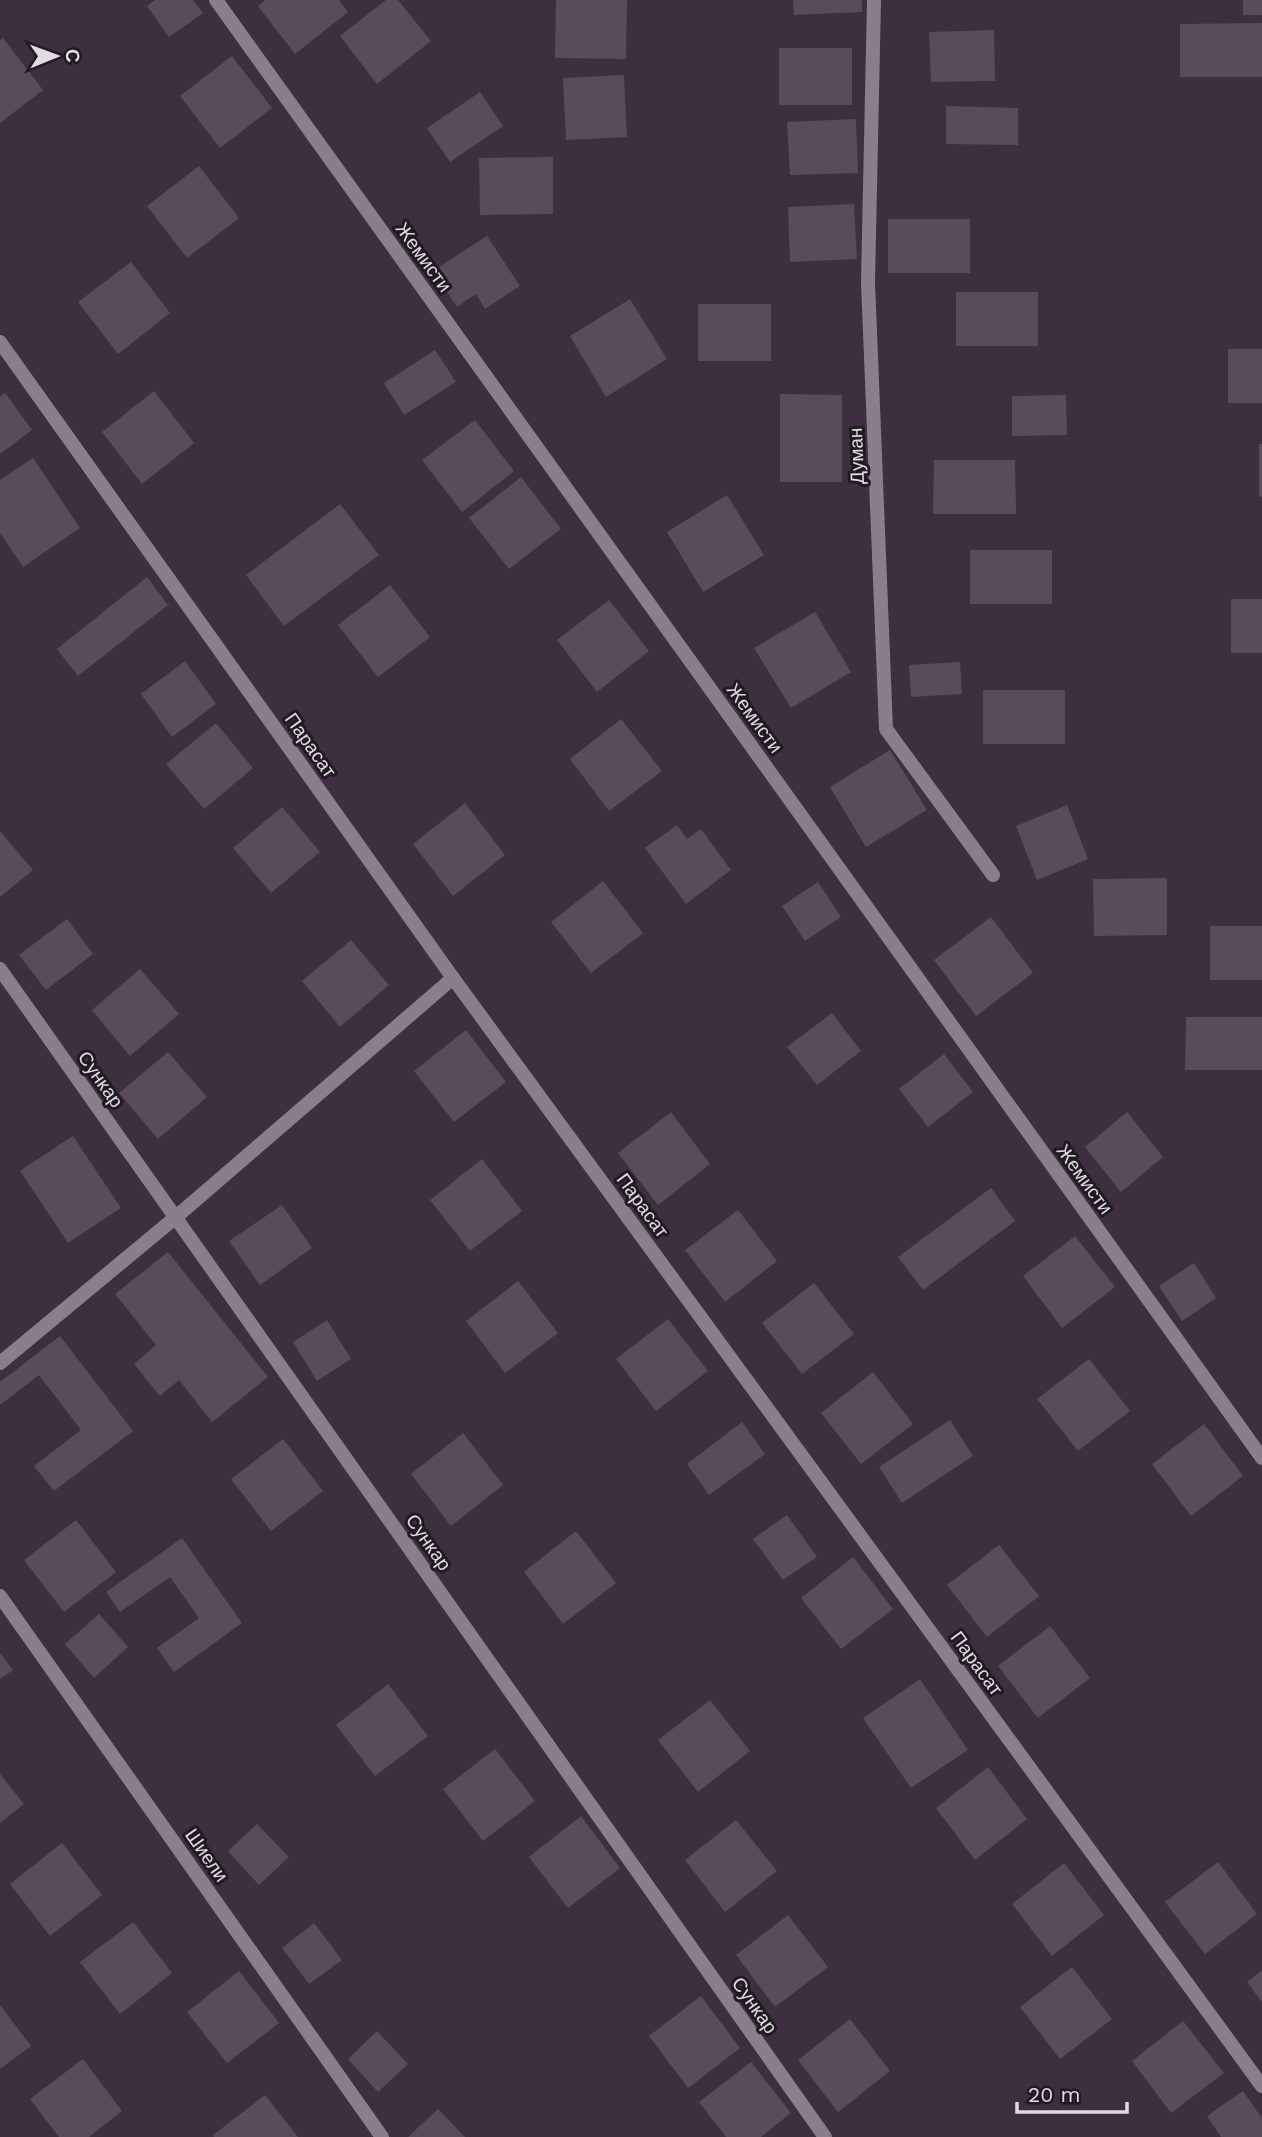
<svg xmlns="http://www.w3.org/2000/svg" width="1262" height="2137" font-family="'Work Sans',sans-serif">
  <style>
    .building { fill: #594a5c }
    .lines { fill: none; stroke-linecap: round; stroke-linejoin: round }
    .lane { stroke: #8b7d8e; stroke-width: 14 }
    .street { stroke: #8b7d8e; stroke-width: 14 }
    .labels { text-anchor: middle; stroke-width: 6; stroke-linejoin: round; paint-order: stroke }
    .street-label { font-size: 19px; fill: #e3dae5; stroke: #201a21 }
  </style>
  <rect width="100%" height="100%" fill="#3d2f40"/>
  <!-- building -->
  <g class="building">
    <polygon points="155,0 193,0 203,13 169,37 147,6"/>
    <polygon points="265,0 339,0 348,12 295,54 258,6"/>
    <polygon points="386,0 398,0 431,41 377,84 340,36"/>
    <polygon points="556,0 627,0 626,59 555,58"/>
    <polygon points="793,0 862,0 862,12 794,15"/>
    <rect x="1243" y="0" width="19" height="15"/>
    <polygon points="1262,23 1262,77 1180,77 1180,24"/>
    <polygon points="994,30 995,81 931,82 929,32"/>
    <polygon points="3,38 43,90 0,123 0,40"/>
    <rect x="779" y="48" width="73" height="57"/>
    <polygon points="232,56 272,108 220,148 180,96"/>
    <polygon points="624,75 627,137 566,140 563,78"/>
    <polygon points="480,92 503,126 450,162 427,128"/>
    <polygon points="946,106 1018,108 1018,145 946,144"/>
    <polygon points="856,119 858,173 790,175 787,122"/>
    <polygon points="553,157 553,214 480,215 479,158"/>
    <polygon points="199,166 239,218 187,258 147,206"/>
    <polygon points="854,204 857,259 790,262 788,207"/>
    <rect x="888" y="219" width="82" height="54"/>
    <polygon points="487,236 520,286 485,309 476,294 457,307 433,271"/>
    <polygon points="131,262 170,313 118,354 78,302"/>
    <rect x="956" y="292" width="82" height="54"/>
    <polygon points="630,299 667,359 606,397 570,336"/>
    <rect x="698" y="304" width="73" height="57"/>
    <rect x="1228" y="349" width="34" height="54"/>
    <polygon points="435,350 456,382 404,415 384,383"/>
    <polygon points="154,391 194,443 142,484 102,432"/>
    <polygon points="5,393 32,430 0,454 0,397"/>
    <polygon points="780,394 842,395 842,482 780,482"/>
    <polygon points="1066,395 1067,435 1012,436 1012,396"/>
    <polygon points="475,420 514,471 462,512 422,460"/>
    <rect x="1259" y="444" width="3" height="53"/>
    <polygon points="33,458 80,528 23,567 0,533 0,480"/>
    <polygon points="934,460 1015,460 1016,514 933,514"/>
    <polygon points="521,477 561,529 509,569 469,518"/>
    <polygon points="727,495 764,555 703,592 667,532"/>
    <polygon points="340,504 379,555 284,626 246,575"/>
    <rect x="970" y="550" width="82" height="54"/>
    <polygon points="147,577 168,605 78,676 57,649"/>
    <polygon points="390,585 430,637 378,677 338,625"/>
    <rect x="1231" y="599" width="31" height="54"/>
    <polygon points="609,600 649,651 597,692 557,640"/>
    <polygon points="815,612 851,672 791,708 754,648"/>
    <polygon points="185,661 216,704 172,737 141,694"/>
    <polygon points="960,662 962,694 911,697 909,665"/>
    <rect x="983" y="690" width="82" height="54"/>
    <polygon points="621,719 662,771 609,811 570,759"/>
    <polygon points="216,723 253,768 204,809 166,764"/>
    <polygon points="890,750 927,810 866,847 830,787"/>
    <polygon points="465,803 505,855 453,896 413,844"/>
    <polygon points="1067,805 1088,859 1037,880 1016,826"/>
    <polygon points="282,807 320,852 271,893 233,848"/>
    <polygon points="677,825 687,839 701,829 731,870 686,904 645,848"/>
    <polygon points="0,831 33,870 0,897"/>
    <polygon points="1167,878 1167,935 1094,936 1093,879"/>
    <polygon points="603,881 643,933 591,973 551,922"/>
    <polygon points="818,882 841,917 805,941 782,906"/>
    <polygon points="991,917 1033,973 976,1016 934,960"/>
    <polygon points="67,919 93,954 46,990 19,955"/>
    <rect x="1210" y="926" width="52" height="54"/>
    <polygon points="351,940 389,985 340,1027 302,981"/>
    <polygon points="140,969 179,1014 130,1056 92,1010"/>
    <polygon points="832,1013 861,1051 817,1085 787,1047"/>
    <polygon points="1186,1017 1262,1017 1262,1070 1185,1070"/>
    <polygon points="466,1030 506,1082 454,1122 414,1071"/>
    <polygon points="168,1052 207,1097 158,1139 119,1093"/>
    <polygon points="944,1054 973,1092 928,1127 899,1089"/>
    <polygon points="671,1112 710,1164 658,1205 618,1153"/>
    <polygon points="1127,1112 1163,1157 1121,1192 1085,1147"/>
    <polygon points="73,1136 121,1208 68,1243 20,1171"/>
    <polygon points="482,1159 522,1211 470,1251 430,1200"/>
    <polygon points="991,1188 1015,1221 923,1290 898,1257"/>
    <polygon points="282,1205 312,1248 260,1285 229,1241"/>
    <polygon points="738,1210 777,1261 725,1302 685,1250"/>
    <polygon points="1075,1236 1115,1287 1062,1328 1023,1276"/>
    <polygon points="168,1252 268,1377 212,1422 179,1380 160,1396 134,1364 156,1345 115,1294"/>
    <polygon points="1194,1263 1216,1298 1182,1321 1159,1286"/>
    <polygon points="518,1281 558,1333 505,1373 466,1321"/>
    <polygon points="814,1283 854,1334 802,1374 762,1323"/>
    <polygon points="668,1319 708,1371 656,1411 616,1359"/>
    <polygon points="327,1320 351,1359 317,1381 293,1342"/>
    <polygon points="60,1336 133,1431 54,1491 34,1466 81,1430 39,1375 0,1405 0,1382"/>
    <polygon points="1089,1359 1130,1411 1078,1451 1037,1399"/>
    <polygon points="873,1372 913,1424 861,1464 821,1413"/>
    <polygon points="950,1420 973,1456 902,1503 879,1467"/>
    <polygon points="742,1422 765,1454 709,1495 687,1464"/>
    <polygon points="1204,1424 1243,1476 1191,1516 1152,1464"/>
    <polygon points="463,1433 503,1485 451,1526 411,1474"/>
    <polygon points="283,1439 323,1491 271,1531 231,1479"/>
    <polygon points="787,1515 817,1557 783,1580 753,1539"/>
    <polygon points="76,1520 116,1572 64,1612 24,1560"/>
    <polygon points="576,1531 616,1583 563,1624 524,1572"/>
    <polygon points="182,1538 242,1623 174,1672 157,1648 199,1618 170,1577 120,1612 106,1592"/>
    <polygon points="999,1545 1039,1596 987,1637 947,1585"/>
    <polygon points="853,1557 893,1609 841,1649 801,1598"/>
    <polygon points="99,1614 128,1647 94,1678 65,1644"/>
    <polygon points="1050,1626 1090,1678 1038,1718 998,1666"/>
    <polygon points="0,1653 13,1670 0,1679"/>
    <polygon points="920,1679 968,1750 911,1788 863,1718"/>
    <polygon points="388,1684 428,1736 375,1776 336,1725"/>
    <polygon points="710,1700 750,1751 698,1792 658,1740"/>
    <polygon points="495,1749 535,1801 483,1841 443,1789"/>
    <polygon points="988,1767 1027,1819 975,1860 936,1808"/>
    <polygon points="0,1774 24,1804 0,1823"/>
    <polygon points="581,1816 620,1868 568,1908 529,1857"/>
    <polygon points="736,1820 777,1871 725,1912 685,1860"/>
    <polygon points="257,1824 289,1857 259,1885 228,1851"/>
    <polygon points="62,1843 102,1895 50,1936 10,1884"/>
    <polygon points="1218,1862 1257,1914 1205,1954 1165,1902"/>
    <polygon points="1064,1863 1104,1915 1052,1956 1012,1904"/>
    <polygon points="788,1915 828,1967 775,2007 736,1955"/>
    <polygon points="133,1922 172,1973 120,2014 80,1962"/>
    <polygon points="314,1923 342,1960 309,1984 282,1948"/>
    <polygon points="1072,1967 1112,2019 1060,2059 1020,2007"/>
    <polygon points="1262,1970 1262,2002 1247,1982"/>
    <polygon points="239,1971 279,2023 227,2063 187,2012"/>
    <polygon points="701,1996 740,2048 688,2088 649,2036"/>
    <polygon points="0,2005 31,2046 0,2069"/>
    <polygon points="850,2019 890,2071 838,2112 798,2060"/>
    <polygon points="1183,2021 1224,2073 1171,2113 1132,2061"/>
    <polygon points="377,2031 408,2064 378,2092 348,2059"/>
    <polygon points="83,2059 122,2111 89,2137 59,2137 30,2099"/>
    <polygon points="751,2062 791,2113 761,2137 726,2137 699,2102"/>
    <polygon points="1243,2091 1262,2118 1262,2137 1221,2137 1207,2116"/>
    <polygon points="265,2095 298,2137 214,2137 213,2135"/>
    <polygon points="438,2109 465,2137 408,2137"/>
  </g>
  <g class="lines">
    <!-- lane -->
    <polyline class="lane" points="0,1363 176,1217 453,978"/>
    <!-- street -->
    <g class="street">
      <polyline points="216,0 1262,1458"/>
      <polyline points="874,0 868,282 886,729 993,875"/>
      <polyline points="0,342 453,978 1262,2086"/>
      <polyline points="0,969 825,2137"/>
      <polyline points="0,1596 382,2137"/>
    </g>
  </g>
  <g class="labels">
    <!-- street labels -->
    <g class="street-label">
      <text transform="translate(424 257) rotate(54)" y="7">Жемисти</text>
      <text transform="translate(856 456) rotate(-92)" y="7">Думан</text>
      <text transform="translate(755 718) rotate(54)" y="7">Жемисти</text>
      <text transform="translate(311 745) rotate(55)" y="7">Парасат</text>
      <text transform="translate(101 1079) rotate(55)" y="7">Сункар</text>
      <text transform="translate(1085 1179) rotate(54)" y="7">Жемисти</text>
      <text transform="translate(643 1205) rotate(54)" y="7">Парасат</text>
      <text transform="translate(429 1542) rotate(55)" y="7">Сункар</text>
      <text transform="translate(977 1663) rotate(54)" y="7">Парасат</text>
      <text transform="translate(207 1855) rotate(55)" y="7">Шиели</text>
      <text transform="translate(755 2005) rotate(55)" y="7">Сункар</text>
    </g>
  </g>
  <!-- north arrow -->
  <g transform="translate(56 56) rotate(89)" stroke="#201a21" stroke-width="5" paint-order="stroke">
  <path d="M0-5L12 26L0 18L-12 26Z" fill="#e3dae5"/>
  <text y="-10" font-size="19" font-weight="bold" text-anchor="middle" fill="#e3dae5">С</text>
  </g>
  <!-- scale -->
  <path d="M1017 2102v10h110v-10" fill="none" stroke="#e3dae5" stroke-width="3.5"/>
  <text x="1028" y="2102" font-size="21" fill="#e3dae5" stroke="#201a21" stroke-width="5" paint-order="stroke">20 m</text>
</svg>
